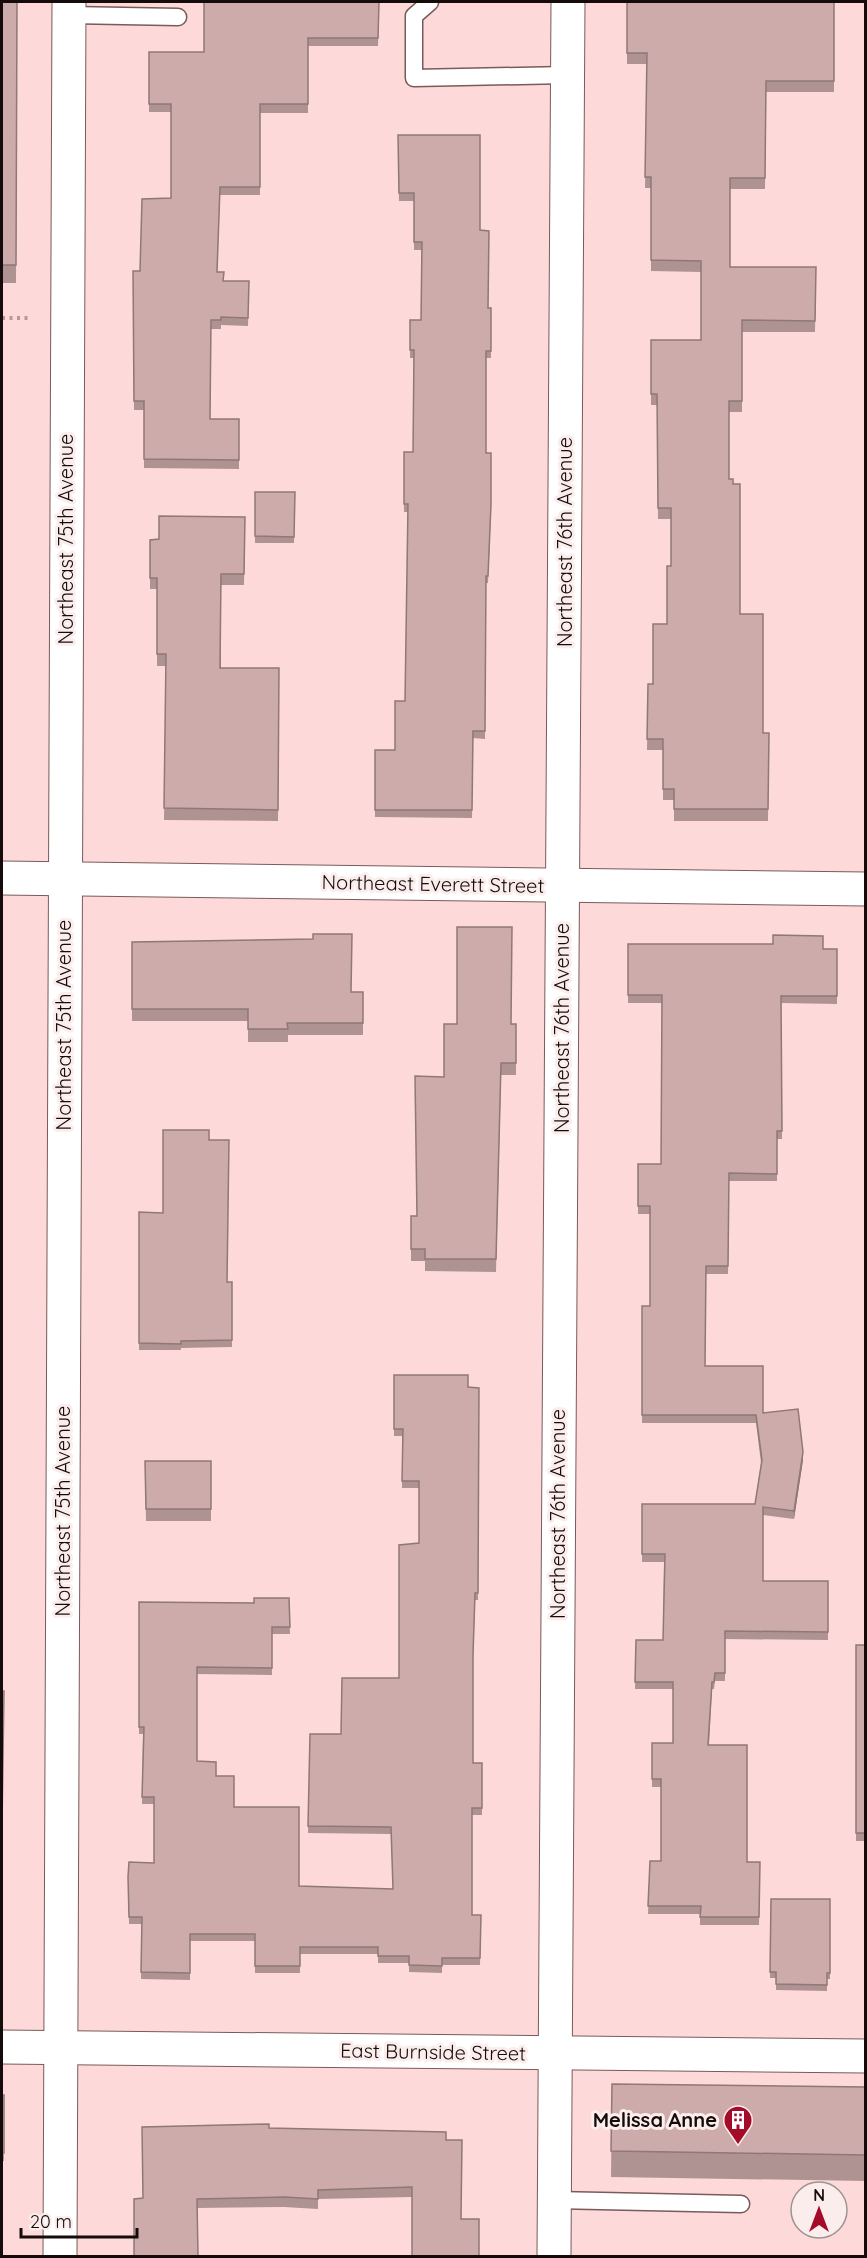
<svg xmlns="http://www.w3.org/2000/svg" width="867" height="2258" font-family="Quicksand,sans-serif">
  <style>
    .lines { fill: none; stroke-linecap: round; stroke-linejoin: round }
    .lane-casing { stroke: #785b5a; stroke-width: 19 }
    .street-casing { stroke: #785b5a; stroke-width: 35 }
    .secondary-casing { stroke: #785b5a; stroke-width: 35 }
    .path { stroke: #b49897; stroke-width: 4; stroke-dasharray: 3 4.5; stroke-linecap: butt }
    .lane { stroke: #fff; stroke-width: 16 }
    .street { stroke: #fff; stroke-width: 33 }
    .secondary { stroke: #fff; stroke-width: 33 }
    .wall { fill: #af9392 }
    .shaded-wall { fill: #8f7877 }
    .building { fill: #ccabaa; stroke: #8f7877; stroke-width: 1.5 }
    .labels { text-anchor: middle; stroke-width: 6; stroke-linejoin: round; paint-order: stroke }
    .street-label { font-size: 20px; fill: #160b0b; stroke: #fbedec }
    .poi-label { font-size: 20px; font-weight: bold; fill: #160b0b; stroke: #fbedec; text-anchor: end }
  </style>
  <rect width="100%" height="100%" fill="#fddad9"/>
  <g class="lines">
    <!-- lane casing -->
    <g class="lane-casing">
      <g id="lane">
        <polyline points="430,2 414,16 414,78 567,75"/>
        <polyline points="69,15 178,17"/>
        <polyline points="554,2200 741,2204"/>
      </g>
    </g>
    <!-- street casing -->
    <g class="street-casing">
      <g id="street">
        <polyline points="2,878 866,889"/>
        <polyline points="60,2256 69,2"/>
        <polyline points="554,2256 568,2"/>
      </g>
    </g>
    <!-- secondary casing -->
    <g class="secondary-casing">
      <polyline id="secondary" points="2,2047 866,2056"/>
    </g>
    <!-- path -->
    <polyline class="path" points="2,318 31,318"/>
    <!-- lane -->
    <use href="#lane" class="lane"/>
    <!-- street -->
    <use href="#street" class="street"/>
    <!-- secondary -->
    <use href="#secondary" class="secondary"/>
  </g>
  <!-- wall -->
  <g class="wall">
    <polygon points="2,2 17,2 16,283 2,283"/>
    <polygon points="379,2 378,46 308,46 308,113 260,113 260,195 220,195 217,272 224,281 249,281 248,326 221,325 221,329 211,329 210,419 239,419 239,469 144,468 144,410 134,410 133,271 140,271 171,198 171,112 149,112 149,52 204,52"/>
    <polygon points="627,2 834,2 834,92 766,92 765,189 730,189 730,267 816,267 815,332 742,332 742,412 729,412 729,479 740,614 763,733 769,733 768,821 674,821 674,800 663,800 663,750 647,750 648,684 653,684 667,624 671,566 671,519 658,519 657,405 651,405 651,340 701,340 701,272 651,271 651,188 645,188 647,64 627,64"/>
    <polygon points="398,135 480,230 488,308 491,308 491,358 486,358 486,453 491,512 488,583 486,583 485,739 473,738 472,818 375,817 375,750 395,750 405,701 408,512 404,512 404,452 413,452 414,358 410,358 410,320 421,320 422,250 414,250 414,201 399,201"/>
    <polygon points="255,492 295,492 294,543 255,543"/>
    <polygon points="245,517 244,585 221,585 221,668 279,668 278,821 164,820 166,666 157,666 157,589 150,589 150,540 159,539"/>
    <polygon points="132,942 352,992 363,992 363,1035 288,1035 288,1042 248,1042 248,1021 132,1021"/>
    <polygon points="628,944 837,949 837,1004 781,1003 782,1139 777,1139 777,1181 729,1181 728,1274 706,1274 705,1366 763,1413 803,1460 794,1519 763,1515 763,1581 828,1581 828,1640 725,1639 725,1681 715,1681 714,1689 712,1689 709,1745 747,1862 760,1862 759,1925 700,1925 700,1914 648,1914 650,1861 661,1861 661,1787 652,1787 652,1743 673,1743 673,1689 635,1689 636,1640 663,1640 664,1562 642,1562 642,1504 755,1504 761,1463 756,1423 642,1423 642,1306 650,1306 650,1214 638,1214 638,1164 661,1164 662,1003 628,1003"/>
    <polygon points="511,1024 516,1024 516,1075 501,1075 496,1272 425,1271 425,1261 411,1261 411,1216 417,1216"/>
    <polygon points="209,1140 227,1282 232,1282 232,1347 181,1348 181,1350 139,1350 139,1212 163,1213"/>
    <polygon points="394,1375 468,1387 479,1388 478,1600 475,1600 473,1662 473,1763 482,1763 482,1815 472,1815 472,1915 481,1915 480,1965 442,1965 442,1973 409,1972 409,1963 378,1963 378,1954 300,1954 300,1973 255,1973 255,1941 190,1941 190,1980 141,1979 142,1924 129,1924 128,1877 154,1863 154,1804 142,1804 143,1734 139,1734 139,1602 254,1603 289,1598 290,1634 272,1634 272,1675 197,1674 197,1761 216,1776 234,1807 299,1886 393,1889 391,1834 308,1833 310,1734 341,1734 399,1678 419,1543 419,1488 402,1488 402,1436 394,1436"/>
    <polygon points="145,1461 211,1461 211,1521 146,1521"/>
    <polygon points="866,1645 866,1841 856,1841 856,1833"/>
    <polygon points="771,1899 830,1899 830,1979 827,1979 827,1991 776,1990 776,1978 770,1978"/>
    <polygon points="612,2084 866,2087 866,2181 611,2177"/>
    <rect x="2" y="2095" width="2" height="66"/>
    <polygon points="269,2128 446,2140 461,2219 480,2256 412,2197 318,2199 318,2209 284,2207 197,2208 143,2198"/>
  </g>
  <!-- shaded-wall -->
  <polygon class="shaded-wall" points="803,1452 803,1460 794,1519 794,1511"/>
  <!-- building -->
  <g class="building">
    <polygon points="2,2 17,2 16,265 2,265"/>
    <polygon points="204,2 379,2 378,38 308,38 308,104 260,104 260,187 220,187 217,272 224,272 223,281 249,281 248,318 221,317 221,320 211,320 210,419 239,419 239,460 144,459 144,401 134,401 133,271 140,271 142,199 171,198 171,104 149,104 149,52 204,52"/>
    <polygon points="627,2 834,2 834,81 766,81 765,178 730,178 730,267 816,267 815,321 742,320 742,401 729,401 729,479 733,479 733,484 740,484 740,614 763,614 763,733 769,733 768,809 674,809 674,789 663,789 663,739 647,739 648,684 653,684 653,624 667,624 667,566 671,566 671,508 658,508 657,394 651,394 651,340 701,340 701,261 651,260 651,177 645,177 647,53 627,53"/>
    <polygon points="398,135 480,135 480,230 489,231 488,308 491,308 491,351 486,351 486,453 491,453 491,504 488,576 486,576 485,731 473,731 472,810 375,810 375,750 395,750 395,701 405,701 408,504 404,504 404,452 413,452 414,350 410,350 410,320 421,320 422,242 414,242 414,193 399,193"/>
    <polygon points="255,492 295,492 294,537 255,536"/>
    <polygon points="159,516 245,517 244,574 221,574 220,668 279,668 278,810 164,808 166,654 157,654 157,578 150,578 150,540 159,539"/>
    <polygon points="457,927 512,927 511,1024 516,1024 516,1063 501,1063 496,1259 425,1259 425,1249 411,1249 411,1216 417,1216 415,1076 444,1077 444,1024 457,1024"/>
    <polygon points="313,934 352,934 351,992 363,992 363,1023 287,1023 288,1029 248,1029 248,1009 132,1009 132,942 313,939"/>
    <polygon points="773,935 823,936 823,949 837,949 837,996 781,996 782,1131 777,1131 777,1174 729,1173 728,1266 706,1266 705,1366 763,1366 763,1413 798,1409 803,1452 794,1511 763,1507 763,1581 828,1581 828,1632 725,1631 725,1673 715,1673 714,1682 712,1682 708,1745 747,1745 747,1862 760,1862 759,1917 700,1917 701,1906 648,1906 650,1861 661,1861 661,1779 652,1779 652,1743 673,1743 673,1682 635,1682 636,1640 663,1640 665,1554 642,1554 642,1504 755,1504 762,1460 756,1415 642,1415 642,1306 650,1306 650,1206 638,1206 638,1164 661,1164 662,995 628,995 628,944 773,944"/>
    <polygon points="163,1130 209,1130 209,1140 229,1140 227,1282 232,1282 232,1340 181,1341 181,1344 139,1343 139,1212 163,1213"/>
    <polygon points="394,1375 468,1375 468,1387 479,1388 478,1593 475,1593 473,1655 473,1763 482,1763 482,1808 472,1808 472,1915 481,1915 480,1958 442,1958 442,1966 409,1965 409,1956 378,1956 378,1947 300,1947 300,1966 255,1966 255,1934 190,1934 190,1973 141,1972 142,1917 129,1917 128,1877 129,1862 154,1863 154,1797 142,1797 144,1727 139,1727 139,1602 254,1603 254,1598 289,1598 290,1627 272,1627 272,1668 197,1667 197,1761 216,1762 216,1776 234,1776 234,1807 299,1807 299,1886 393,1889 391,1827 308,1826 310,1734 341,1734 342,1678 399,1678 399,1545 419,1543 419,1481 402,1481 403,1429 394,1429"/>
    <polygon points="145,1461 211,1461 211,1509 146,1509"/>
    <rect x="856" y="1645" width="10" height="188"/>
    <polygon points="2,1691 4,1691 2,1827"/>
    <polygon points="771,1899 830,1899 830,1973 827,1973 827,1985 776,1984 776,1972 770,1972"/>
    <polygon points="612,2084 866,2087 866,2155 611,2151"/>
    <rect x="2" y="2095" width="2" height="58"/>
    <polygon points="269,2124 269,2128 446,2132 446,2140 462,2140 461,2219 479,2219 479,2256 412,2256 412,2187 318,2190 318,2199 284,2197 197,2199 198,2256 134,2256 134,2199 143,2198 142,2127"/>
  </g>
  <!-- icons -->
  <defs>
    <g id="building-pin" transform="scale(1.5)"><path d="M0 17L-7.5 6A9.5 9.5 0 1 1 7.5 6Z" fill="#a50b29" stroke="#fbedec"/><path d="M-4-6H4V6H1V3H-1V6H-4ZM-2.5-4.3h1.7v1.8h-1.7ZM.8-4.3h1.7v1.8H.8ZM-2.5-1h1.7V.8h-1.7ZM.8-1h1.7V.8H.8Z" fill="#fff"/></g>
  </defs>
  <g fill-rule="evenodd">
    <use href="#building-pin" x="738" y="2120"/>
  </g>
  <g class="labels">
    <!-- street labels -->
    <g class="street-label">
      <text transform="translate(66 539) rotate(-90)" y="7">Northeast 75th Avenue</text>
      <text transform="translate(565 542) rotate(-90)" y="7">Northeast 76th Avenue</text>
      <text transform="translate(433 884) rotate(1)" y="7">Northeast Everett Street</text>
      <text transform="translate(64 1025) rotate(-90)" y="7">Northeast 75th Avenue</text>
      <text transform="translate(562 1028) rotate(-90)" y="7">Northeast 76th Avenue</text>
      <text transform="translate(63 1511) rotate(-90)" y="7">Northeast 75th Avenue</text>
      <text transform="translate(558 1514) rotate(-90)" y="7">Northeast 76th Avenue</text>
      <text transform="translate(433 2052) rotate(1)" y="7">East Burnside Street</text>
    </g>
    <!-- poi labels -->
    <g class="poi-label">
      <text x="717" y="2127">Melissa Anne</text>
    </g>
  </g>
  <!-- border -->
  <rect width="867" height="2258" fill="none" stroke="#160b0b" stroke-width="6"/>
  <!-- north arrow -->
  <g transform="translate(819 2210)"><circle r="28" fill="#fbedec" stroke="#9f9392" stroke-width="1.5"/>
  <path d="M0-4.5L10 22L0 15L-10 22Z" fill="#a50b29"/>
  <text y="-9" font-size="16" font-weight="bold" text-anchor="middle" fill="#160b0b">N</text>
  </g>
  <!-- scale -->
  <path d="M21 2228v9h116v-9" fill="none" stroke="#160b0b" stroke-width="3"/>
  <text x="30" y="2228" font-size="18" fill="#160b0b" stroke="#fbedec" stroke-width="4.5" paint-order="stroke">20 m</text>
</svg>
